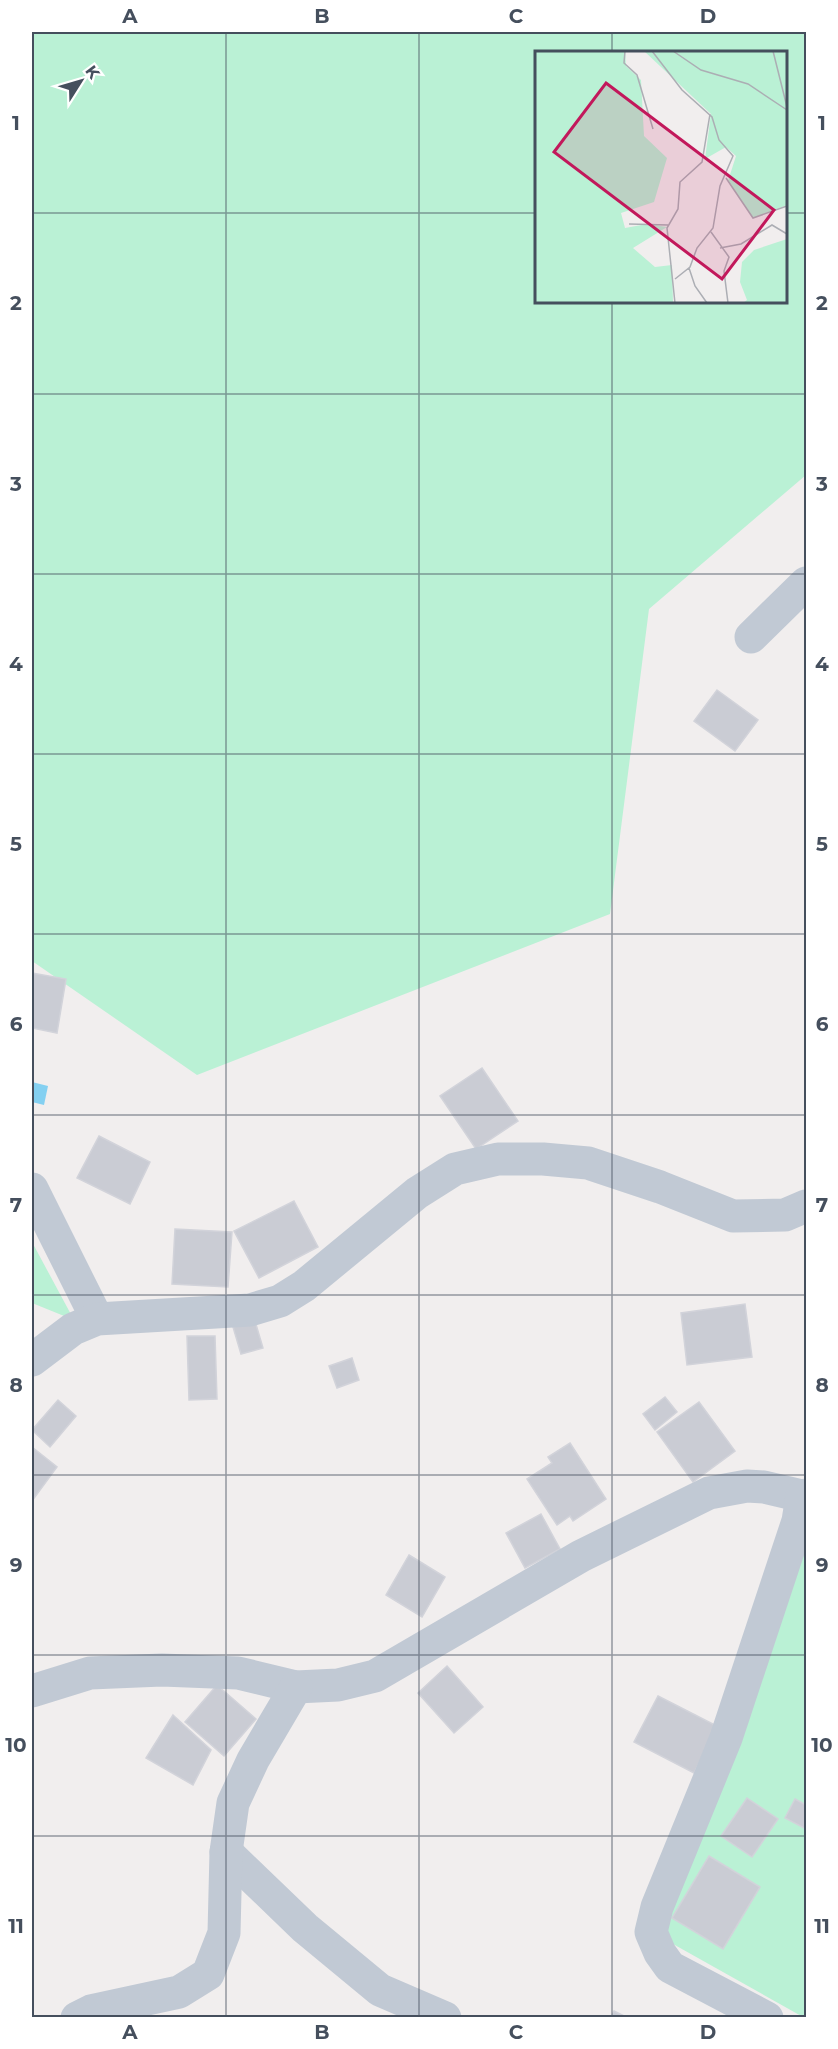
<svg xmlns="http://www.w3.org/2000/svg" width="838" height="2049" font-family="Montserrat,sans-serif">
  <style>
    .green { fill: #baf1d5; fill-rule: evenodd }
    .water { fill: #84d0f1 }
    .building { fill: #caccd4; stroke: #d2d3da; stroke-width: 1.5 }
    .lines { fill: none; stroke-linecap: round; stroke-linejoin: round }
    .minor { stroke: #c1c9d4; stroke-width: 33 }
    .grid { fill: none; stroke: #454f5d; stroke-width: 1.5; stroke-opacity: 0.55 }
    .inset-road { fill: none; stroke: #acaeb4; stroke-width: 1.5 }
    .view { fill: #c2185b; fill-opacity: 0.15; stroke: #c2185b; stroke-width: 3 }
    .inset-edge { fill: none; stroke: #454f5d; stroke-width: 3 }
    .neatline { fill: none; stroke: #454f5d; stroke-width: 2 }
    .grid-label { font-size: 20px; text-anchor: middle; font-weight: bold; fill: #454f5d }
  </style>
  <rect width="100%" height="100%" fill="#f1eeee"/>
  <!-- green -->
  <g class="green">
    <path d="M32,32H806V475L649,609L610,914L197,1075L32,961ZM536,52H786V302H536Z"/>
    <polygon points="32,1242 74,1320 32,1303"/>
    <polygon points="806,1519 806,2017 803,2017 648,1930"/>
  </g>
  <!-- water -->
  <polygon class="water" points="32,1082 48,1086 44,1105 32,1102"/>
  <!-- building -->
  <g class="building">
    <polygon points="717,690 758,720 735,751 694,721"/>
    <polygon points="32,973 66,979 57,1033 32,1028"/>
    <polygon points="482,1068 518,1121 476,1149 440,1096"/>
    <polygon points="99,1136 150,1162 130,1204 77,1178"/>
    <polygon points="294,1201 318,1247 259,1278 234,1231"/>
    <polygon points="175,1229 232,1232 228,1287 172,1284"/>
    <polygon points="745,1304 752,1357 687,1365 681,1313"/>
    <polygon points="255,1321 263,1348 241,1354 233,1327"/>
    <polygon points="187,1336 215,1336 217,1399 189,1400"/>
    <polygon points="352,1358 359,1380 337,1388 329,1366"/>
    <polygon points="665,1397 677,1412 655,1430 643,1414"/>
    <polygon points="58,1400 76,1416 50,1447 32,1430"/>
    <polygon points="699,1402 735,1451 693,1482 657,1432"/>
    <polygon points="570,1443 606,1499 573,1521 570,1516 557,1525 527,1479 552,1463 548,1457"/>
    <polygon points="32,1447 57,1467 32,1501"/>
    <polygon points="541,1514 560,1549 525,1568 506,1533"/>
    <polygon points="409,1555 445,1577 422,1617 386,1595"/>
    <polygon points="447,1666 483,1707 454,1733 418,1693"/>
    <polygon points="217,1685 256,1719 224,1756 185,1722"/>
    <polygon points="658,1696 717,1726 694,1773 634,1742"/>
    <polygon points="173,1715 211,1750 193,1785 146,1758"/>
    <polygon points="747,1798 778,1819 752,1857 721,1836"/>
    <polygon points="795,1799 806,1805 806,1829 785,1818"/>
    <polygon points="709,1856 760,1887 723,1949 672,1918"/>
    <polygon points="614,2011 628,2018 611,2018"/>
  </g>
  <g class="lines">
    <!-- minor -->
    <g class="minor">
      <polyline points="751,637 806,583"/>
      <polyline points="32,1189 97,1319"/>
      <polyline points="32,1360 73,1329 97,1319 250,1310 280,1301 304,1286 417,1193 455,1169 498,1159 543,1159 588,1163 660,1187 733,1216 785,1215 806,1206"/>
      <polyline points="32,1691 90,1673 162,1670 238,1673 296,1687 338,1685 375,1676 581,1556 709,1493 747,1486 764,1487 802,1496 806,1495"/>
      <polyline points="226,1852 305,1928 380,1990 445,2018"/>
      <polyline points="77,2018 91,2011 179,1992 208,1974 224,1933 226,1852 233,1803 253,1760 296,1687"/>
      <polyline points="767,2018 670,1967 660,1953 651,1932 657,1907 726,1738 798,1521 802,1496"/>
    </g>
  </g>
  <!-- grid -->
  <path class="grid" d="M226,32V2018M419,32V2018M612,32V52M32,213H536M786,213H806M612,302V2018M32,394H806M32,574H806M32,754H806M32,934H806M32,1115H806M32,1295H806M32,1475H806M32,1655H806M32,1836H806"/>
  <!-- overview -->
  <g transform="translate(535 51)">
    <rect width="252" height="252" fill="#f1eeee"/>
    <path d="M0,0H90L91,15L106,29L109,85L132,107L119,151L86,162L90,177L112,173L132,176L98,197L120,216L137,214L138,252H0ZM109,0H252V154L218,167L193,130L201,105L191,96L170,108L176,63ZM252,188V252H208L212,249L205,231L207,211L219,199Z" fill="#baf1d5"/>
    <path class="inset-road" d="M90,0L89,12L102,24L118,78M117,0L147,39L177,66L184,89L198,105L185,135L178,177L162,197L155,216L140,228M138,0L166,19L213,33L252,59M238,0L252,56M191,127L218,167L252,155M94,173L133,174M176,181L194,206L189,220L193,252M185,197L206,193L237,174L252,183M154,217L160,235L172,252M140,252L132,177L143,158L145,131L167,111L175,63"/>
    <path class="view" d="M71,32L239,159L187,228L19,101Z"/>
    <rect width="252" height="252" class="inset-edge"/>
  </g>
  <!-- border -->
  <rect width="838" height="2049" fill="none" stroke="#ffffff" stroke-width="66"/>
  <!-- north arrow -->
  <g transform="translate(81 81) rotate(53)" stroke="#ffffff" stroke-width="4.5" paint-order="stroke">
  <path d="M0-4.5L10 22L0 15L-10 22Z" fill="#454f5d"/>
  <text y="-9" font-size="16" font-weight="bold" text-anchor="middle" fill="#454f5d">K</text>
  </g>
  <rect x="33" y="33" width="772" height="1983" class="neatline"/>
  <g class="grid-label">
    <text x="130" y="23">A</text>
    <text x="322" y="23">B</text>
    <text x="516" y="23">C</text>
    <text x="708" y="23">D</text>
    <text x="16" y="130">1</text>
    <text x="822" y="130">1</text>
    <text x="16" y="310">2</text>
    <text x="822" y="310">2</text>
    <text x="16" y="491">3</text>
    <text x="822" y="491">3</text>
    <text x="16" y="671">4</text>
    <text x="822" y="671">4</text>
    <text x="16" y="851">5</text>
    <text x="822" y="851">5</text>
    <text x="16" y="1031">6</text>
    <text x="822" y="1031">6</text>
    <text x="16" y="1212">7</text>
    <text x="822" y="1212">7</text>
    <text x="16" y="1392">8</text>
    <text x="822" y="1392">8</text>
    <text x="16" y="1572">9</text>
    <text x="822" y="1572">9</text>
    <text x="16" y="1752">10</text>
    <text x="822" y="1752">10</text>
    <text x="16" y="1933">11</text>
    <text x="822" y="1933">11</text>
    <text x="130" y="2039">A</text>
    <text x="322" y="2039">B</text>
    <text x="516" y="2039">C</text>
    <text x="708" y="2039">D</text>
  </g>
</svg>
